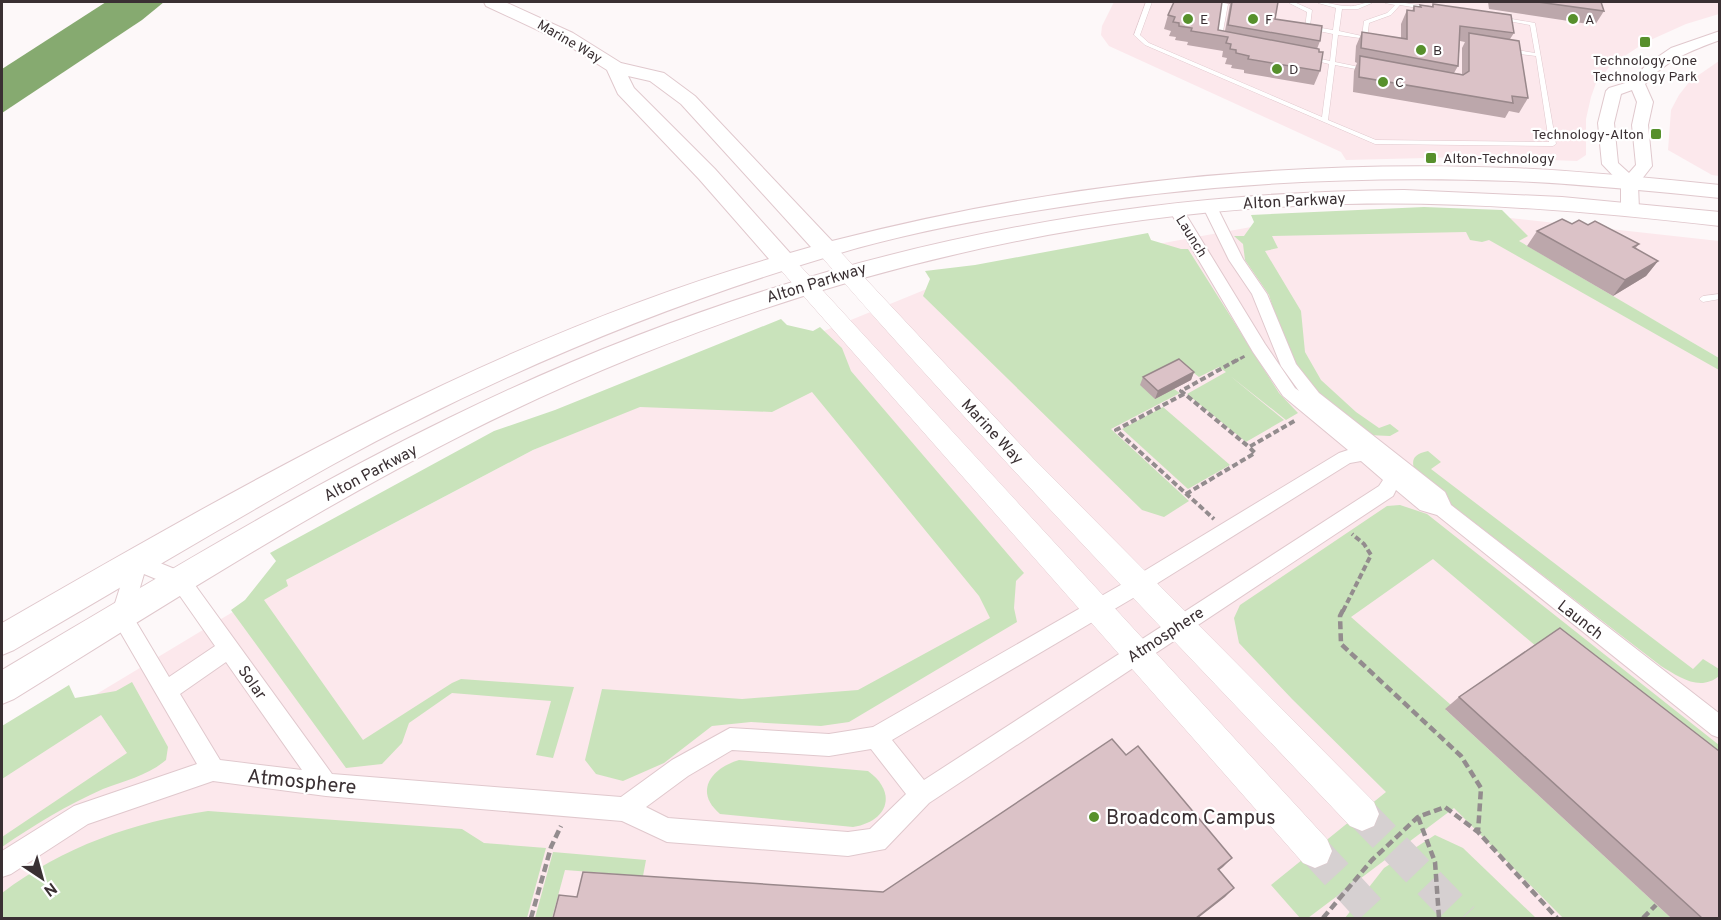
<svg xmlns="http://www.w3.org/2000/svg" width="1721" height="920" font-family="Overpass,sans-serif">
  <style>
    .built { fill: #fce8ec }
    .green { fill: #c9e3bb }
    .water { fill: #86aa70 }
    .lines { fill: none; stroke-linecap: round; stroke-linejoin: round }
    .secondary-tunnel { stroke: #d6d0d1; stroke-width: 32; stroke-dasharray: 32 16; stroke-linecap: butt }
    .service-casing { stroke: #e0c8cd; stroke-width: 1 }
    .minor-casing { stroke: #e0c8cd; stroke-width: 2 }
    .tertiary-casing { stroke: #e0c8cd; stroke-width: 2 }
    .secondary-casing { stroke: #e0c8cd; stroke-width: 1 }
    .primary-casing { stroke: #e0c8cd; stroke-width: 2 }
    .path-far2 { stroke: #938c8e; stroke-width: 3; stroke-dasharray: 5 2; stroke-linecap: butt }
    .path-far1 { stroke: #938c8e; stroke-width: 4; stroke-dasharray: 6 3; stroke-linecap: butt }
    .path { stroke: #938c8e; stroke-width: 4.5; stroke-dasharray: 8 4; stroke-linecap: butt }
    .service { fill: #fff; fill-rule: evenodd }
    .minor { fill: #fff; fill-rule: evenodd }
    .tertiary { fill: #fff; fill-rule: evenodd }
    .secondary { fill: #fff; fill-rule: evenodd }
    .primary { fill: #fff; fill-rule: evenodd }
    .wall { fill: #bca7ab; fill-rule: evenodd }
    .shaded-wall { fill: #99888b }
    .building { fill: #dbc2c7; stroke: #99888b; stroke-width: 1.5 }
    .poi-dot { fill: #57902c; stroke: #fff; stroke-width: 2 }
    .labels { text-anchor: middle; stroke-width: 4.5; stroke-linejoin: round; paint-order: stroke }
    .far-poi-label { font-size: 14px; fill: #3a3033; stroke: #fff; text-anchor: start }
    .far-street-label { font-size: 14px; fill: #3a3033; stroke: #fff }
    .street-label { font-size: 16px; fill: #3a3033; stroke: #fff }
    .near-street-label { font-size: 20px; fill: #3a3033; stroke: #fff }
    .near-poi-label { font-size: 20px; fill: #3a3033; stroke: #fff; text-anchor: start }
  </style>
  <rect width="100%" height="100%" fill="#fdf8f9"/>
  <!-- built -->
  <g class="built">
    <polygon points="1114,2 1719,2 1719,14 1686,24 1646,42 1611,65 1596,83 1591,97 1586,119 1586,155 1577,161 1467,157 1346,160 1341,152 1109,46 1101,35 1102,26"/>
    <polygon points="1719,61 1719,176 1712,175 1668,150 1671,110 1679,95 1690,81"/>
    <polygon points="1510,218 1719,241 1719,358 1552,261 1719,363 1719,918 2,918 2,751 286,580 533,450 939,284 1262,225"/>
  </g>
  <!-- green -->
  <g class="green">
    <polygon points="1424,207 1502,210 1528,236 1519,241 1719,358 1719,370 1489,240 1482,242 1470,240 1466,232 1272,236 1278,248 1265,251 1301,311 1305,352 1321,380 1356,412 1379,428 1390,424 1399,431 1390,436 1367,435 1318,399 1287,355 1269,295 1245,260 1243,244 1234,236 1244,236 1254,222 1251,215"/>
    <polygon points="1148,233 1151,240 1181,249 1188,249 1279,393 1298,413 1286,420 1229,375 1284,420 1246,442 1187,394 1226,372 1219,367 1199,377 1182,364 1174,389 1180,393 1111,429 1189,501 1164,517 1142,510 923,296 930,279 925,271 975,265"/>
    <polygon points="781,319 787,325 813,331 820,327 842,348 851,371 1024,573 1016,581 1014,608 1017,622 849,722 821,726 751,722 712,726 664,763 623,781 596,774 585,760 602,689 742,699 858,690 990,618 979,596 812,392 772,412 640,407 533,450 286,580 288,586 264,600 363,740 452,683 461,679 574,687 553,758 536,755 551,701 452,693 409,723 402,743 382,764 346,768 231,610 245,600 276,561 270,553 494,431 555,410"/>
    <polygon points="1163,407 1230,465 1188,489 1122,429"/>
    <path d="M1428,451L1441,462L1431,469L1693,669L1703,659L1719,669V676C1700,692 1679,677 1661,666L1420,481C1412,467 1407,455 1428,451Z"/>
    <polygon points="1400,505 1427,514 1719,745 1719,779 1537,647 1433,559 1351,617 1451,705 1446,710 1671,918 1563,918 1454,808 1308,918 1300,918 1271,885 1386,792 1292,699 1239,643 1234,618 1240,605 1387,506"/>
    <path d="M132,682L168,747L166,760C147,776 126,780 103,789C67,805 34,825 2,847V837L127,753L101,715L2,779V726L69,685L75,698L116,691Z"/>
    <path d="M739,760L868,771C898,793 888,821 853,827L720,814C693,791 712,768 739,760Z"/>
    <path d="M208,811L462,829L484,843L546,848L527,918H2V893C63,847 133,822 208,811Z"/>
    <polygon points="1435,835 1463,848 1536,918 1345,918 1384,868"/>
    <polygon points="553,852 646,860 643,876 565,870 552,918 535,918"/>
  </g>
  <!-- water -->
  <polygon class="water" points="106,2 164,2 142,20 2,113 2,69"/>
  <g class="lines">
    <!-- secondary-tunnel -->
    <g class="secondary-tunnel">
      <polyline points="1362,814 1463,918"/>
      <polyline points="1315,851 1377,918"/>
    </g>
    <!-- service casing -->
    <g class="service-casing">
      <g id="service">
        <path d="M1146,2H1152L1140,35L1149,43L1322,117L1329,64L1309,59L1312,57L1330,61L1333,34L1305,28L1307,12L1289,3V2H1294L1312,10L1310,26L1333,30L1336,8L1318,3V2C1328,2 1337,6 1348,6C1357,7 1364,2 1372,2V3L1358,9H1342L1339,31L1362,36L1364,21L1387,13L1395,5L1385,3V2H1398L1432,7L1433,8L1430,10L1400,5L1391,15L1369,23L1367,39L1338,35L1335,62L1369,69L1366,71L1335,65L1328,120L1376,140L1549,142L1536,56L1511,53L1508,51L1511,49L1535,53L1530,25L1497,19L1500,17L1535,23L1556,144L1553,146L1375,144L1145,45L1134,35Z"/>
        <polygon points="1209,2 1219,2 1228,4 1221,42 1218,44 1215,42 1222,5"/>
        <polygon points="1720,294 1720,299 1703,302 1699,299 1703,296"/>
      </g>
    </g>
    <!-- minor casing -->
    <g class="minor-casing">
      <path id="minor" d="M1209,201L1216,205L1243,259L1267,294L1296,364L1319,393L1445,492L1451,505L1720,714V738L1712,735L1437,515L1420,510L1396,490L1393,496L929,803L885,849L848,856L667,842L622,821L326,796L213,781L88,824L11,874L2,877V851L74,806L197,764L111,616L128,562L131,556L138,554L187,574L332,774L621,797L672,760L730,728L829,734L873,727L1131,579L1339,453L1348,450L1283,396L1253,352L1168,208L1175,204L1180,205L1265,344L1295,388L1299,391L1281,366L1252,294L1229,260L1202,205ZM1361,461L1383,480L1379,486L924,780L892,740L1145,591L1350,463ZM144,574L173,586L215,646L169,677L132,615ZM226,662L302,770L220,760L180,694ZM871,749L906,794L870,829L848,832L668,818L646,807L688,776L732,750L829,756Z"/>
    </g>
    <!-- tertiary casing -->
    <g class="tertiary-casing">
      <path id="tertiary" d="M1720,31V40C1690,51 1666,60 1645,84L1653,102L1648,125L1652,166L1638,184L1639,210L1636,214H1624L1621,210V184L1602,164L1598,123L1606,91L1609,88L1632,81L1646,65L1671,48ZM1632,90L1637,102L1632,125L1636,165L1629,173L1618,163L1614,123L1621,94Z"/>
    </g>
    <!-- secondary casing -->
    <g class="secondary-casing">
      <g id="secondary">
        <path d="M827,244L834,245L1033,458L1374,802L1379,814L1374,826L1362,831L1350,826C1171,637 990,451 820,255L817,250L820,245Z"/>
        <polygon points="785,255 792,257 1327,839 1332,851 1327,863 1315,868 1303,863 778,267 775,262 778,257"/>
      </g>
    </g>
    <!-- primary casing -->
    <g class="primary-casing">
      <g id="primary">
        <path d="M484,2H505L573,33L621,63L664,73L695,96L832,241C1053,184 1282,159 1511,168C1581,171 1650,178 1720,185V198C1650,191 1581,184 1511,181C1354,175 1196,184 1041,210C973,221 903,234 837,254C692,297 551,353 416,421C348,454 283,493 217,531C149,571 81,610 14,650L2,655V623C247,482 495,339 769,259L699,179L618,94L607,70L561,41L486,6ZM628,76L650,81L681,104L811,247L790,253L715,169L634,88Z"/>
        <path d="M1404,190L1562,197L1720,212V226C1596,212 1471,201 1346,204C1038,212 746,294 470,431C313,510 164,606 14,699L2,704V670C149,583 295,493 449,418C750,270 1068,192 1404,190Z"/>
      </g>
    </g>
    <!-- path-far2 -->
    <polyline class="path-far2" points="1234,362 1245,356"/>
    <!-- path-far1 -->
    <g class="path-far1">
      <polyline points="1237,360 1181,391 1249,447"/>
      <polyline points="1184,394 1116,430 1214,519"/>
      <polyline points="1186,494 1255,453 1249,447 1296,420"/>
      <polyline points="1343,611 1371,555 1364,544 1352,534"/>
    </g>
    <!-- path -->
    <g class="path">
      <polyline points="1343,610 1340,616 1341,644 1461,756 1481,788 1478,832"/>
      <polyline points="1418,817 1435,862 1439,918"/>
      <polyline points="531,918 551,847 561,826"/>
      <polyline points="1323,918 1372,860 1418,817 1445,807 1478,832 1557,918"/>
      <polyline points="1643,918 1656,905"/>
    </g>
    <!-- service -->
    <use href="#service" class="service"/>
    <!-- minor -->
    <use href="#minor" class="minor"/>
    <!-- tertiary -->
    <use href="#tertiary" class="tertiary"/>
    <!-- secondary -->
    <use href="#secondary" class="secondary"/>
    <!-- primary -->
    <use href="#primary" class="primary"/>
  </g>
  <!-- wall -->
  <g class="wall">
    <polygon points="1174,2 1218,30 1225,31 1230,4 1223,2 1278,2 1275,19 1320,41 1317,49 1320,71 1314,85 1244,73 1244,70 1231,68 1232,65 1225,64 1227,58 1222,57 1223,51 1187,45 1188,42 1175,40 1176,37 1169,36 1171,31 1164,29 1168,15"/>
    <polygon points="1488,2 1601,2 1604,11 1595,25 1489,9"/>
    <path d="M1433,4L1514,33L1510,39L1528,98L1519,113L1509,111L1505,118L1353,92L1354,71L1357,63L1355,62L1356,46L1362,32L1401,38V24L1407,10L1412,11L1414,6L1419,7L1420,5L1432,6ZM1460,41L1465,42L1462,48V74L1454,73L1458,66Z"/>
    <polygon points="1572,224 1588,225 1639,244 1635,249 1658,261 1646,276 1613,296 1527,246 1537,231"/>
    <polygon points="1194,372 1191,380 1155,399 1140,385 1143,377"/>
    <polygon points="1459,697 1719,918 1671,918 1445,709"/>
  </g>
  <!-- shaded-wall -->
  <g class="shaded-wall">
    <polygon points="1658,261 1646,276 1613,296 1625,280"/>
    <polygon points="1194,372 1191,380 1155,399 1158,391"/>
    <polygon points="1232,858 1223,867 1209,878 1218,869"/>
    <polygon points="1234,888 1225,897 1198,918 1196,918"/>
  </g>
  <!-- building -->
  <g class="building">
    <polygon points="1174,2 1222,2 1218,30 1319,49 1319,52 1323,52 1320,71 1248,59 1249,56 1236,53 1236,50 1230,49 1231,44 1226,43 1228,37 1191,31 1192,28 1179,26 1179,23 1173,22 1175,17 1168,15"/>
    <polygon points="1232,2 1278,2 1275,19 1322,26 1320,41 1228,25"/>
    <polygon points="1538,2 1601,2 1604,11"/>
    <polygon points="1433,4 1511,15 1514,33 1460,26 1458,66 1361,48 1362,32 1407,39 1407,10 1414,11 1414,6 1421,7 1420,5 1433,7"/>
    <polygon points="1469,33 1519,41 1528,98 1512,96 1513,103 1359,77 1360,56 1463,75 1469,71"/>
    <polygon points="1562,219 1572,224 1579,220 1588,225 1595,221 1639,244 1633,247 1658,261 1625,280 1537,231"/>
    <polygon points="1179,359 1194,372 1158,391 1143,377"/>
    <polygon points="1560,628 1719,751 1719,918 1702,918 1459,697"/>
    <polygon points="1112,739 1126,755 1138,746 1232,858 1218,869 1234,888 1196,918 553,918 559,895 577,897 583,872 883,892"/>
  </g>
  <!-- markers -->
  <g class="poi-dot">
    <circle cx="1188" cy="19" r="6"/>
    <circle cx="1253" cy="19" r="6"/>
    <circle cx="1573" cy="19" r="6"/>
    <rect x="1639" y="36" width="12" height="12" rx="3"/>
    <circle cx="1421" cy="50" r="6"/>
    <circle cx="1277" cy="69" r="6"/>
    <circle cx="1383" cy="82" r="6"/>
    <rect x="1650" y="128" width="12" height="12" rx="3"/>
    <rect x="1425" y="152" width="12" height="12" rx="3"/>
    <circle cx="1094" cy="817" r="6"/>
  </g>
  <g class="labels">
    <!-- far-poi labels -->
    <g class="far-poi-label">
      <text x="1200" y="24">E</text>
      <text x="1265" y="24">F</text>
      <text x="1585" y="24">A</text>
      <text x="1433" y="55">B</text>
      <text x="1645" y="65" text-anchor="middle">Technology-One<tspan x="1645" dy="16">Technology Park</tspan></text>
      <text x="1289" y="74">D</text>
      <text x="1395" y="87">C</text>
      <text x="1644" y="139" text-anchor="end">Technology-Alton</text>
      <text x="1443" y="163">Alton-Technology</text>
    </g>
    <!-- far-street labels -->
    <g class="far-street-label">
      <text transform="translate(570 41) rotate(30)" y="5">Marine Way</text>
      <text transform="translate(1192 236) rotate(58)" y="5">Launch</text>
    </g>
    <!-- street labels -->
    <g class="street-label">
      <text transform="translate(1294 200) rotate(-3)" y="6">Alton Parkway</text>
      <text transform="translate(816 282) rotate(-17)" y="6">Alton Parkway</text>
      <text transform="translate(993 431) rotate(47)" y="6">Marine Way</text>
      <text transform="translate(370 472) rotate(-28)" y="6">Alton Parkway</text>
      <text transform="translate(1581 619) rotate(38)" y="6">Launch</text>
      <text transform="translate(1165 634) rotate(-33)" y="6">Atmosphere</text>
      <text transform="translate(253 682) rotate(55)" y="6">Solar</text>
    </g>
    <!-- near-street labels -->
    <g class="near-street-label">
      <text transform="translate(302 781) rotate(6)" y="7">Atmosphere</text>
    </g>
    <!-- near-poi labels -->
    <g class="near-poi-label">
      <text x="1106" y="824">Broadcom Campus</text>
    </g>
  </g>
  <!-- border -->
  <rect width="1721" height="920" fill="none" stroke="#3a3033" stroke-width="6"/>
  <!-- north arrow -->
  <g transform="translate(42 878) rotate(144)" stroke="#ffffff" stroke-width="4.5" paint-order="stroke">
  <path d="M0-4.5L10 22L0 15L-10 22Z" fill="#3a3033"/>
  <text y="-9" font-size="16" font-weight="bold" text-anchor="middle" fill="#3a3033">N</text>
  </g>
</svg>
